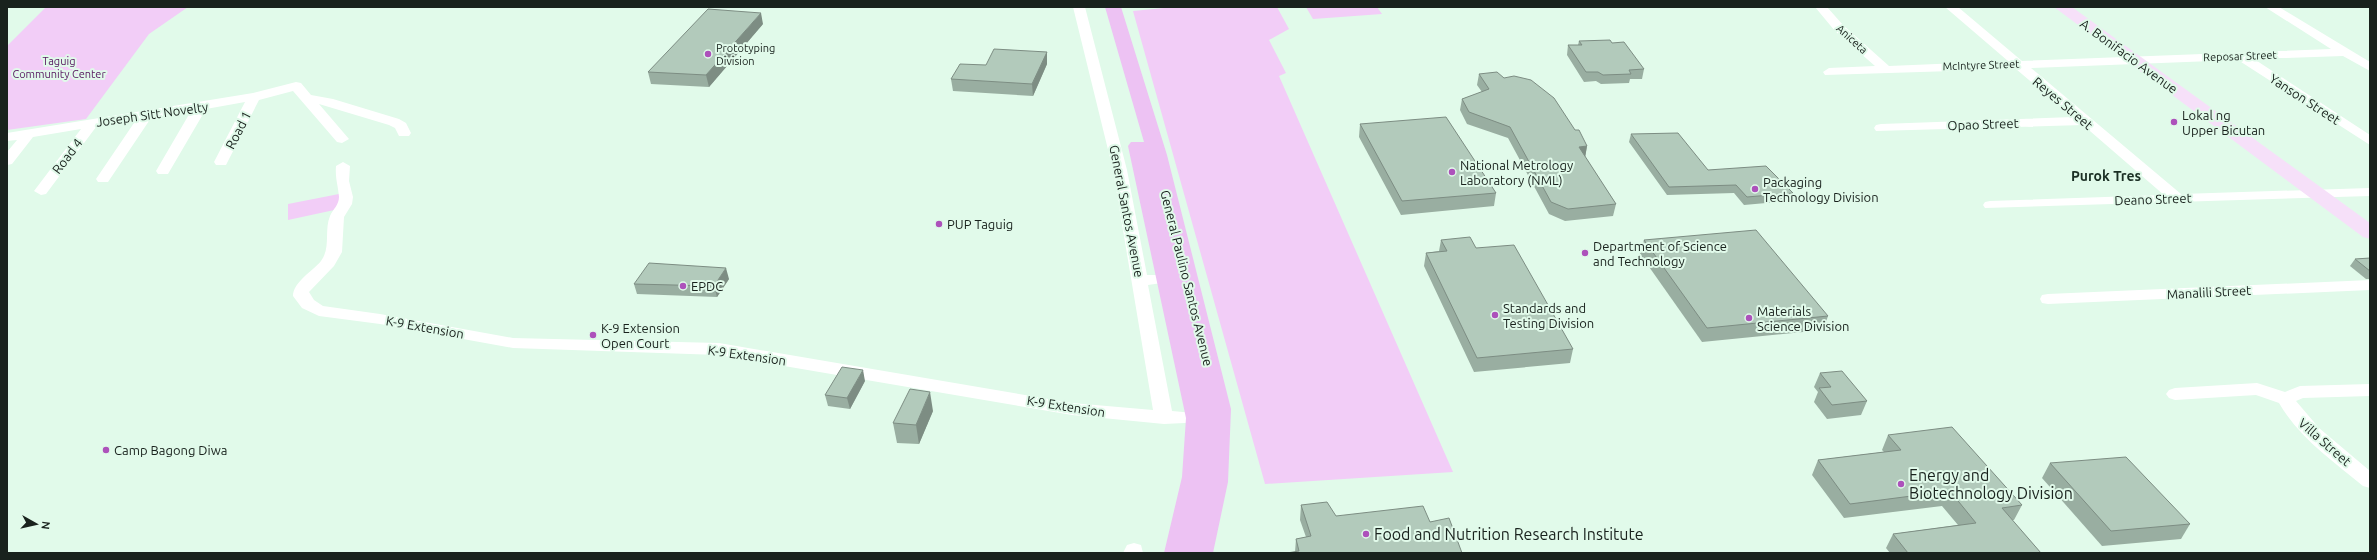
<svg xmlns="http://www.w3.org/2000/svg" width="2377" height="560" font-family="Ubuntu,sans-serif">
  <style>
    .green { fill: #f2cdf7 }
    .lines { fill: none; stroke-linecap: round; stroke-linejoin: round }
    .street { fill: #fff; fill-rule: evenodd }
    .secondary { fill: #f6e0f9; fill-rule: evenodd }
    .primary { fill: #edc2f3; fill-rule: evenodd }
    .wall { fill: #99aea1 }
    .shaded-wall { fill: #7d8d83 }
    .building { fill: #b2cabb; stroke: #7d8d83 }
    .poi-dot { fill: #ad51bb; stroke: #e1faea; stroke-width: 1.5 }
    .labels { text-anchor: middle; stroke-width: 4; stroke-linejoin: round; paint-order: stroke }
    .far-street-label { font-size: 11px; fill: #19221d; stroke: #e1faea }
    .far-poi-label { font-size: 11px; fill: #19221d; stroke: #e1faea; text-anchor: start }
    .far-park-label { font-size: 11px; fill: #56165f; stroke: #e1faea }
    .street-label { font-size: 13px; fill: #19221d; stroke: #e1faea }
    .poi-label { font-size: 13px; fill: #19221d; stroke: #e1faea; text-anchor: start }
    .neighbourhood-label { font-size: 14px; font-weight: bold; fill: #1b2f24; stroke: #e1faea }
    .near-poi-label { font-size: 16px; fill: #19221d; stroke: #e1faea; text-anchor: start }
  </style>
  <rect width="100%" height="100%" fill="#e1faea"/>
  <!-- green -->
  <g class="green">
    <polygon points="46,7 188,7 149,34 86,119 7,130 7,46"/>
    <polygon points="1174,7 1277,7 1289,29 1269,40 1286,73 1279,76 1453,472 1265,484 1133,11"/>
    <polygon points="1306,7 1377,7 1382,14 1313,19"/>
    <polygon points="339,194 339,209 288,220 288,204"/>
  </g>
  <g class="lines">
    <!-- street -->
    <g class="street">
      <path d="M1073,7H1085L1127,170L1147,275H1175L1177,278L1175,281L1148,285L1172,411L1205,414L1208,418L1205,422L1164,424L1072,415L719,355L513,348L380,324L319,316L302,308L293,296C293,282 313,271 321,261C331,248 324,230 330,216C333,209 339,205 339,197C338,185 335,178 336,166L343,162L350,166L349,181L353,197L352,204L344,217L342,252L334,266L309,292L314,300L323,306L380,314L513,338L719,343L1072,403L1153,410L1113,170Z"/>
      <polygon points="1815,7 1827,7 1843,25 1889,66 2008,61 1945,7 1958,7 2022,61 2331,49 2265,7 2279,7 2370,62 2370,71 2343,56 2254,59 2370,135 2370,145 2238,60 2031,68 2181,194 2370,188 2370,196 1985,208 1983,205 1985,202 1990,201 2164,195 2083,125 1876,131 1874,128 1876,125 1881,124 2073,117 2016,69 1825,75 1823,72 1829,68 1875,66 1835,31"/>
      <polygon points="296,82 301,83 311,95 333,99 399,119 406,123 411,133 409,136 399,136 395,128 389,125 319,104 349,139 342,143 337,142 293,91 259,100 226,165 216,165 214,162 245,102 206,109 168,174 158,174 156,171 191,111 151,118 108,182 98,182 96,179 136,120 96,127 46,194 41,195 34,191 81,129 33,137 12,164 7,165 7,152 17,140 7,141 7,133 253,93"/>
      <polygon points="2370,280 2370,290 2048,304 2042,303 2040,299 2042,295 2048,294"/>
      <path d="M2257,383L2285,392L2300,386L2370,384V396L2303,398L2296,401L2319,428L2370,471V488L2363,486C2333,461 2299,438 2279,403L2256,395L2175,400L2169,398L2166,394L2169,390L2175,388Z"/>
      <polygon points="1134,543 1141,545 1143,553 1123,553 1127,545"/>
    </g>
    <!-- secondary -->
    <polygon class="secondary" points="2054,7 2072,7 2370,223 2370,239 2363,237"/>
    <!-- primary -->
    <polygon class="primary" points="1105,7 1121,7 1167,155 1231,409 1228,482 1213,553 1164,553 1182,477 1186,418 1128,146 1131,142 1144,142"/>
  </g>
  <!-- wall -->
  <g class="wall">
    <polygon points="763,24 709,87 651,84 648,72"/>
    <polygon points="1579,41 1612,43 1644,69 1642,79 1630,79 1629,83 1601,84 1596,81 1584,82 1567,55 1568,45 1578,45"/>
    <polygon points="1047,52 1047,64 1033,96 953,91 951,79 986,65"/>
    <polygon points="1479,74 1504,78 1575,130 1587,146 1585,157 1616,204 1613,216 1565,221 1549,214 1508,138 1467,124 1460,110 1462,99 1482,92 1477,85"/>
    <polygon points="1360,124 1496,193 1494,206 1401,215 1359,137"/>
    <polygon points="1631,134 1708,170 1793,193 1790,201 1744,205 1734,193 1667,195 1629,142"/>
    <polygon points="1441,240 1476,248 1573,349 1570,363 1474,372 1424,266 1426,253 1439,251"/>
    <polygon points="1644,240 1828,316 1823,330 1702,342 1640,254"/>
    <polygon points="2370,258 2370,279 2366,279 2350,266 2355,259"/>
    <polygon points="729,279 717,297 637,294 634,284"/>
    <polygon points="1820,373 1867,401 1861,415 1827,419 1814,402 1818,392 1814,387"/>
    <polygon points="865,381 850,409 828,406 825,395"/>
    <polygon points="933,411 919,444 897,443 893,423"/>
    <polygon points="1888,435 2022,505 2014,520 2012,520 2041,553 1890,553 1886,548 1893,534 1958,525 1942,506 1844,518 1812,475 1818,460 1884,452 1882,450"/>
    <polygon points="2050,463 2190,524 2181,539 2102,546 2042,478"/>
    <polygon points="1301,505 1336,516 1430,522 1449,518 1295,552 1296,539 1306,537 1300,520"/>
  </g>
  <!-- shaded-wall -->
  <g class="shaded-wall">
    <polygon points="761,13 763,24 709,87 706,75"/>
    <polygon points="1047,52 1047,64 1033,96 1032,84"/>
    <polygon points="1587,146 1585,158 1579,147"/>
    <polygon points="726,268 729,279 717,297 714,286"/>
    <polygon points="863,370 865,381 850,409 847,398"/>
    <polygon points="930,392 933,411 919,444 916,425"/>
  </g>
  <!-- building -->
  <g class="building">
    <polygon points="708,9 761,13 706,75 648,72"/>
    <polygon points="1610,40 1612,43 1624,42 1644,69 1629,70 1631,74 1603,75 1598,72 1586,72 1568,45 1582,45 1579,41"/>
    <polygon points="994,49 1047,52 1032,84 951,79 960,64 986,65"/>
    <polygon points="1497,72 1504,78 1514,76 1531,80 1554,98 1575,130 1579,130 1587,146 1579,147 1616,204 1568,209 1551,202 1510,127 1469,112 1462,99 1489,89 1479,74"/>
    <polygon points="1446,117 1496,193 1402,201 1360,124"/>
    <polygon points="1678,133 1708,170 1766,166 1793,193 1747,197 1736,185 1669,187 1631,134"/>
    <polygon points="1756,230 1828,316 1707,328 1644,240"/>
    <polygon points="1470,237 1476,248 1514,245 1573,349 1477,358 1426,253 1447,251 1441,240"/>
    <polygon points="2370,258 2370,271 2355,259"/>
    <polygon points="649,263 726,268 714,286 634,284"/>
    <polygon points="842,367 863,370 847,398 825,395"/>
    <polygon points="1842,371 1867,401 1832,405 1819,388 1831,387 1820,373"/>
    <polygon points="910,389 930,392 916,425 893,423"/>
    <polygon points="1952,427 2022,505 2002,508 2041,553 1908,553 1893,534 1976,523 1950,491 1850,504 1818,460 1901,450 1888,435"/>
    <polygon points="2126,457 2190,524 2111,531 2050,463"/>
    <polygon points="1327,502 1336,516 1423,506 1430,522 1449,518 1462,553 1287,553 1299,551 1296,539 1311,536 1301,505"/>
  </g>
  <!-- markers -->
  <g class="poi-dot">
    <circle cx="708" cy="54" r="4"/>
    <circle cx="2174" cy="122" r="4"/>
    <circle cx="1452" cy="172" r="4"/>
    <circle cx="1755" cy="189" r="4"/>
    <circle cx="939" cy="224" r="4"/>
    <circle cx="1585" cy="253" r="4"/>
    <circle cx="683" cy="286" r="4"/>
    <circle cx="1495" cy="315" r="4"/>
    <circle cx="1749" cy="318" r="4"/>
    <circle cx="593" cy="335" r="4"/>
    <circle cx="106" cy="450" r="4"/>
    <circle cx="1901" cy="484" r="4"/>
    <circle cx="1366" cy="534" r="4"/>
  </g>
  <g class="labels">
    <!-- far-street labels -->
    <g class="far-street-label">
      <text transform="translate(1852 39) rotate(42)" y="4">Aniceta</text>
      <text transform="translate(2240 56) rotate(-2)" y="4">Reposar Street</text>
      <text transform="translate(1981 65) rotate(-2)" y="4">McIntyre Street</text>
    </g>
    <!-- far-poi labels -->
    <g class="far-poi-label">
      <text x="716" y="52">Prototyping<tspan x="716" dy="13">Division</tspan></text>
    </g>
    <!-- far-park labels -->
    <g class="far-park-label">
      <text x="59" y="65">Taguig<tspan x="59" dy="13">Community Center</tspan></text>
    </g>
    <!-- street labels -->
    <g class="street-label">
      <text transform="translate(2129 56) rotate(36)" y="5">A. Bonifacio Avenue</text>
      <text transform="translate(2305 99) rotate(33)" y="5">Yanson Street</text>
      <text transform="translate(2063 103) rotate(40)" y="5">Reyes Street</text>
      <text transform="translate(152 114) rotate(-8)" y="5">Joseph Sitt Novelty</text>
      <text transform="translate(1983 124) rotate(-2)" y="5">Opao Street</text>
      <text transform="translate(238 130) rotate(-63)" y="5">Road 1</text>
      <text transform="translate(67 156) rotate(-53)" y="5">Road 4</text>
      <text transform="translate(2153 199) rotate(-2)" y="5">Deano Street</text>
      <text transform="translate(1127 211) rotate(79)" y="5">General Santos Avenue</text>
      <text transform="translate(1187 278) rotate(76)" y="5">General Paulino Santos Avenue</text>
      <text transform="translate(2209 292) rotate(-3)" y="5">Manalili Street</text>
      <text transform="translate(425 327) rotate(10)" y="5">K-9 Extension</text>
      <text transform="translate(747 355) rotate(8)" y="5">K-9 Extension</text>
      <text transform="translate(1066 406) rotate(9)" y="5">K-9 Extension</text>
      <text transform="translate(2325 442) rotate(41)" y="5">Villa Street</text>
    </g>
    <!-- poi labels -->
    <g class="poi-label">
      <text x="2182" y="120">Lokal ng<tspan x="2182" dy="15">Upper Bicutan</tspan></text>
      <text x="1460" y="170">National Metrology<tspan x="1460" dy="15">Laboratory (NML)</tspan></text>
      <text x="1763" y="187">Packaging<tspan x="1763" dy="15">Technology Division</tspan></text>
      <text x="947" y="229">PUP Taguig</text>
      <text x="1593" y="251">Department of Science<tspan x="1593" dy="15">and Technology</tspan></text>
      <text x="691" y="291">EPDC</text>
      <text x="1503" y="313">Standards and<tspan x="1503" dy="15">Testing Division</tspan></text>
      <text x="1757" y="316">Materials<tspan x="1757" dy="15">Science Division</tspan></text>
      <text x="601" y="333">K-9 Extension<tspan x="601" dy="15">Open Court</tspan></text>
      <text x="114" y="455">Camp Bagong Diwa</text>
    </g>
    <!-- neighbourhood labels -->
    <g class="neighbourhood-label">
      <text x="2106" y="181">Purok Tres</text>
    </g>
    <!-- near-poi labels -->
    <g class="near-poi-label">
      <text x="1909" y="481">Energy and<tspan x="1909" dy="18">Biotechnology Division</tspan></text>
      <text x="1374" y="540">Food and Nutrition Research Institute</text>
    </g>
  </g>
  <!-- border -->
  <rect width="2377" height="560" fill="none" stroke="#19221d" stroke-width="16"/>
  <!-- north arrow -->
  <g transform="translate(36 524) rotate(98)" stroke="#e1faea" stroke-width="3" paint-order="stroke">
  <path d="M0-3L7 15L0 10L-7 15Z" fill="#19221d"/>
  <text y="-6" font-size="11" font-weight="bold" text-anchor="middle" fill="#19221d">N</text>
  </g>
</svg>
